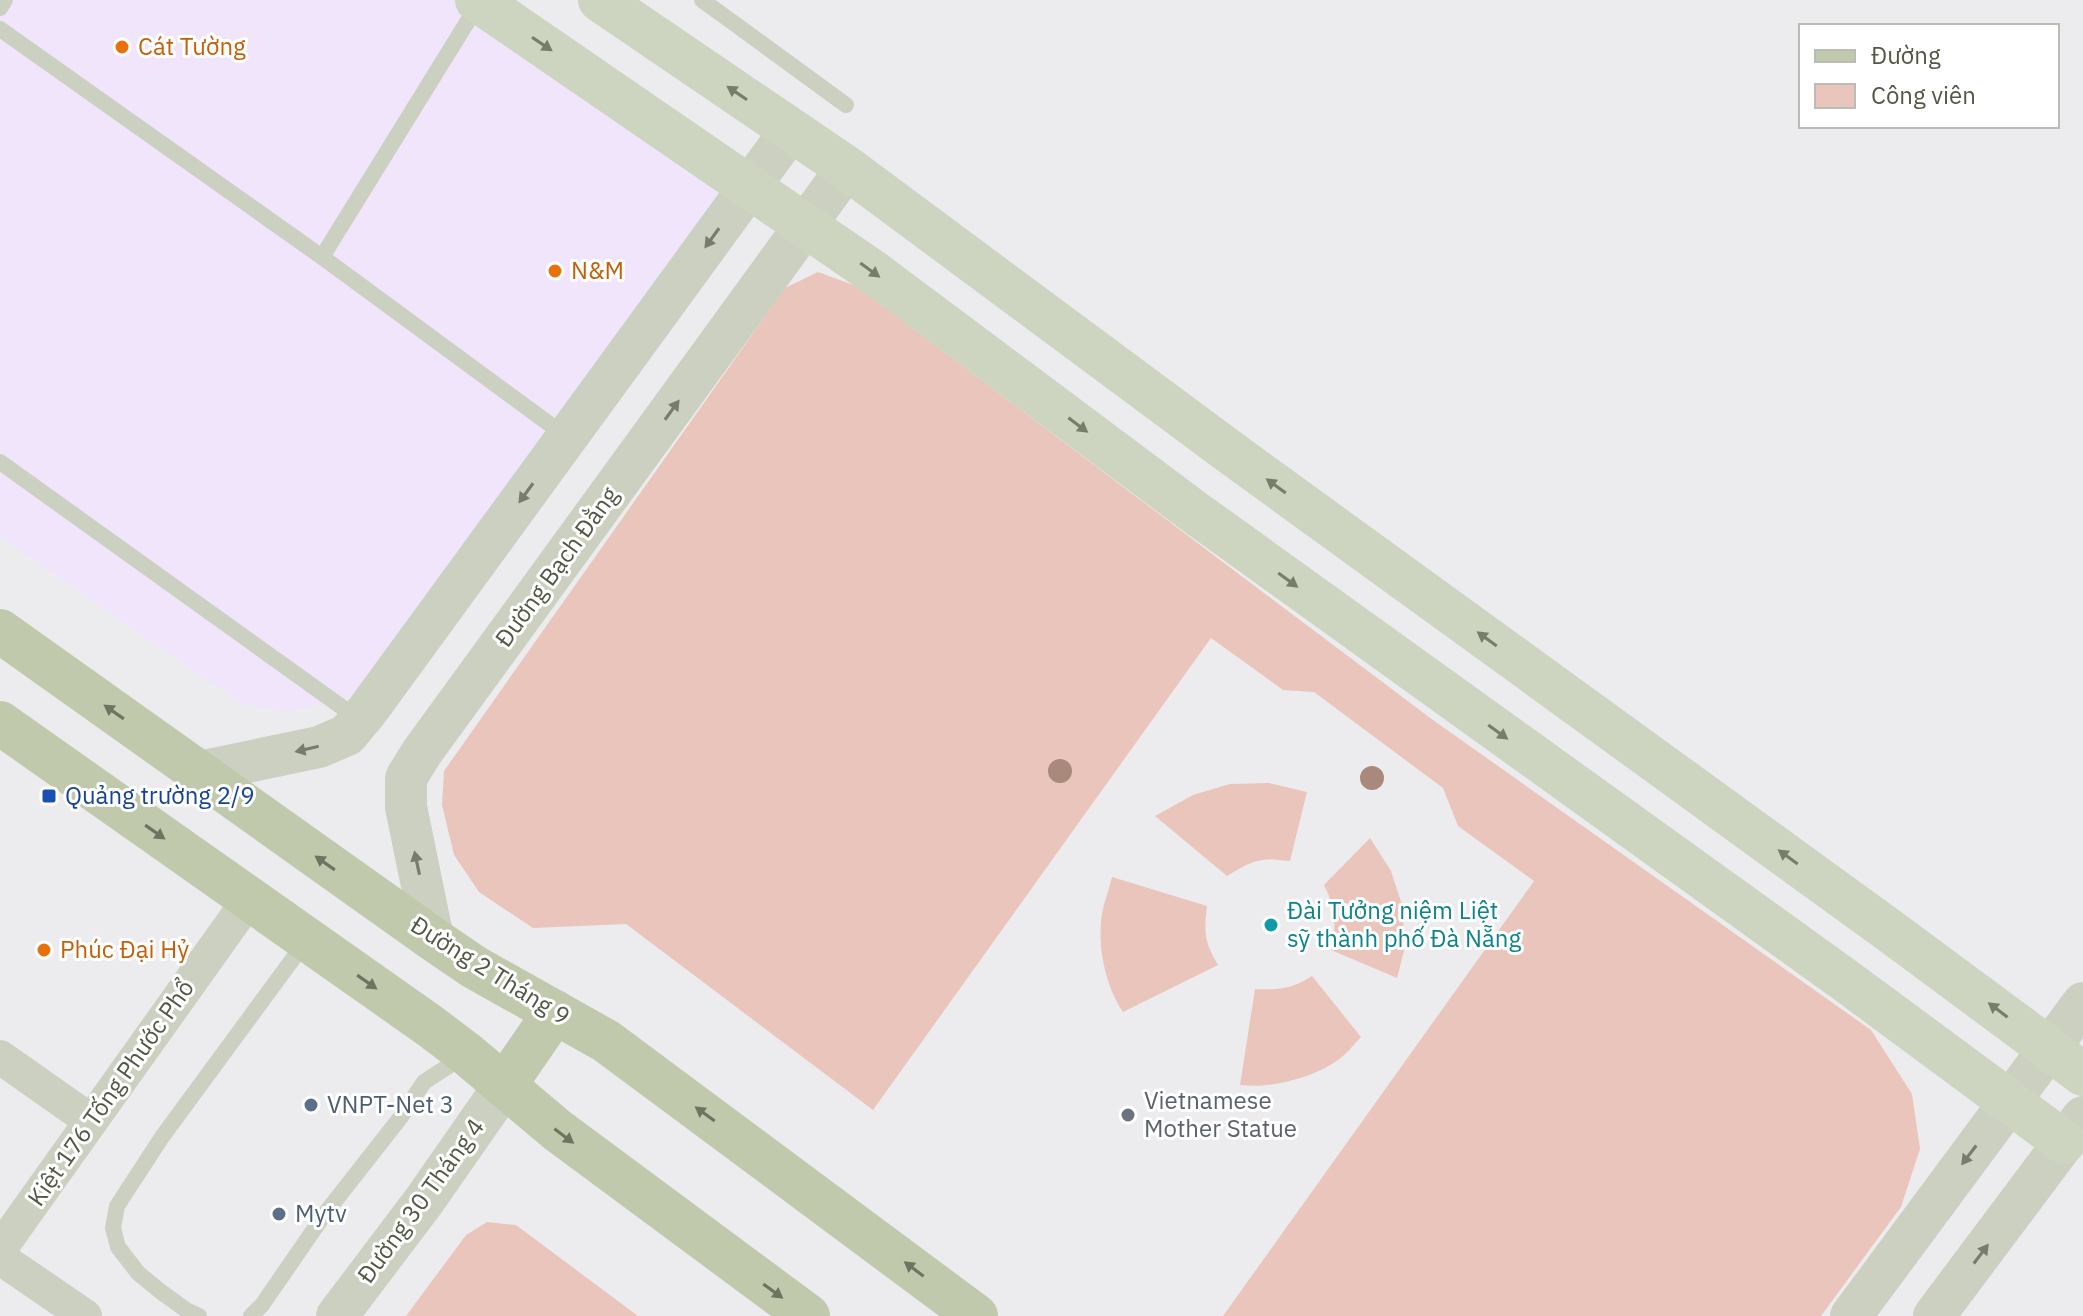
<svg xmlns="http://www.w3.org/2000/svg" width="2083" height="1316" font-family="'IBM Plex Sans',sans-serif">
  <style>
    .commercial { fill: #f0e5fa }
    .green { fill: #eac5bc }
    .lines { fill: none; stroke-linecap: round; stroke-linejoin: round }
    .service { stroke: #ccd0c0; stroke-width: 16 }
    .minor { stroke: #ccd0c0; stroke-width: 34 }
    .tertiary { stroke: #ccd0c0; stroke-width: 42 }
    .secondary { stroke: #cdd4c0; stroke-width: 44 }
    .primary { stroke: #c1c9ad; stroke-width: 44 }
    .tree { fill: #a9897c }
    .oneway { fill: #787d6b }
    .oneway2 { fill: #777c6b }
    .oneway3 { fill: #6e7460 }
    .food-dot { fill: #e8710a; stroke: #fff; stroke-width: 3 }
    .transit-dot { fill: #1a4fb4; stroke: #fff; stroke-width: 3 }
    .culture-dot { fill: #0f9aa8; stroke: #fff; stroke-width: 3 }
    .service-dot { fill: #5c6f8a; stroke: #fff; stroke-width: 3 }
    .worship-dot { fill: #6b7280; stroke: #fff; stroke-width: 3 }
    .labels { text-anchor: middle; stroke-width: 6; stroke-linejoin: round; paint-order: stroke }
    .food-label { font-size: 24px; fill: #c56008; stroke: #fff; text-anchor: start }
    .street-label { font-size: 24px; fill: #535846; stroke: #fff }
    .transit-label { font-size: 24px; fill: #164399; stroke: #fff; text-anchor: start }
    .culture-label { font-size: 24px; fill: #0d838f; stroke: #fff; text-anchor: start }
    .worship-label { font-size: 24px; fill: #5b616d; stroke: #fff; text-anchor: start }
    .service-label { font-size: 24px; fill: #4e5e75; stroke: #fff; text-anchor: start }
  </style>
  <rect width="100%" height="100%" fill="#ececef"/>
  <!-- commercial -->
  <polygon class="commercial" points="0,0 504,0 737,182 358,695 286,712 242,704 0,537"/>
  <!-- green -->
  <g class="green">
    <polygon points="818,272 856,286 1433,720 1871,1030 1912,1094 1920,1149 1901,1207 1821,1316 1223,1316 1534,881 1458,826 1443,788 1314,692 1283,690 1211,638 873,1110 626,924 533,928 479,892 454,855 442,805 444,771 785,288"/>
    <path d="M1269,783L1307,792L1290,861C1260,857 1253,860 1227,876L1155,816L1193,795L1230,784Z"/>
    <path d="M1370,838L1391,871L1403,908L1404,951L1397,978L1331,950C1337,923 1336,910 1324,885Z"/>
    <path d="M1112,877L1207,906C1204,932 1204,941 1218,965L1123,1012C1105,985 1097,946 1102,914C1104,902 1109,890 1112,877Z"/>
    <path d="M1312,976L1361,1037C1354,1044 1347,1054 1338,1060C1313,1078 1270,1089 1240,1085L1255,989C1279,990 1292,989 1312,976Z"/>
    <polygon points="487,1222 516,1225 638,1316 406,1316 466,1235"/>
  </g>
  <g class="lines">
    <!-- service -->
    <g class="service">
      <polyline points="702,0 846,105"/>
      <polyline points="0,8 5,0"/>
      <polyline points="0,29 322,257 567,437"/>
      <polyline points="322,257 479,3"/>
      <polyline points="0,462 346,710"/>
      <polyline points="199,1316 186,1310 160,1291 138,1273 118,1247 113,1228 117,1206 162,1137 306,941"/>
      <polyline points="251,1316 262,1305 324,1215 400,1118 424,1082 464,1056"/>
    </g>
    <!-- minor -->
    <g class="minor">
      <polyline points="0,1057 91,1121"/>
      <polyline points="0,1249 250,898"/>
      <polyline points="0,1258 85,1316"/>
    </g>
    <!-- tertiary -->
    <g class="tertiary">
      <polyline points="199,772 319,747 347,735 367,711 791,130"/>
      <polyline points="433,939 406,807 406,778 422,752 847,168"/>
      <polyline points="337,1316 424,1201 504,1086"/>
      <polyline points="1851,1316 2083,1003"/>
      <polyline points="1934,1316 2083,1117"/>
    </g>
    <!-- secondary -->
    <g class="secondary">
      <polyline points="477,0 876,274 1197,514 1849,983 2064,1142"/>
      <polyline points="600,0 847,168 1238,458 1890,931 2083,1074"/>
    </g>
    <!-- primary -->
    <g class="primary">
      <polyline points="0,631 433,939 474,967 606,1041 976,1316"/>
      <polyline points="0,723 430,1026 467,1054 557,1130 808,1316"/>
      <polyline points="504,1086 555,1012"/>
    </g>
  </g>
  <!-- trees -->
  <g class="tree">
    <circle cx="1060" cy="771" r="12"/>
    <circle cx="1372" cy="778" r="12"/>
  </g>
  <!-- one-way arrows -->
  <defs><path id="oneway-solid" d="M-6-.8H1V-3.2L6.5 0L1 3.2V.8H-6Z" transform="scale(2)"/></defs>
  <g class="oneway">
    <use href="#oneway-solid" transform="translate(542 44) rotate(34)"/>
    <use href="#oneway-solid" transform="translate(737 93) rotate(-146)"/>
    <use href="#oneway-solid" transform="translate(870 270) rotate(36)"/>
    <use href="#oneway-solid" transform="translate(1078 425) rotate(37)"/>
    <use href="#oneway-solid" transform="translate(1276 486) rotate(-144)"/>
    <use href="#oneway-solid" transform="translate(1288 580) rotate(36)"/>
    <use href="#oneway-solid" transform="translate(1487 639) rotate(-144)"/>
    <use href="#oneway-solid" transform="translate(1498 732) rotate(36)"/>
    <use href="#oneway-solid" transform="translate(1788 857) rotate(-144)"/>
    <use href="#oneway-solid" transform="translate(1998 1010) rotate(-143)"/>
  </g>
  <g class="oneway2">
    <use href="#oneway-solid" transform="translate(712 238) rotate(126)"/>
    <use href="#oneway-solid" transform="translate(672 410) rotate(-54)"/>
    <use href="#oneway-solid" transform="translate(526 493) rotate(126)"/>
    <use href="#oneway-solid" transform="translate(307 749) rotate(167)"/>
    <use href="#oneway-solid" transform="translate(417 863) rotate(-102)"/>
    <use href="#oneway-solid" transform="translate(1969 1155) rotate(127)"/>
    <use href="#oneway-solid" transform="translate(1981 1254) rotate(-53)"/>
  </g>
  <g class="oneway3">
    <use href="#oneway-solid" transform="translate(114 712) rotate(-145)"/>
    <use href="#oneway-solid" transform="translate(155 832) rotate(35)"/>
    <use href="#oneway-solid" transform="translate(325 863) rotate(-145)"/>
    <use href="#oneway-solid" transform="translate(367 982) rotate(35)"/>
    <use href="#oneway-solid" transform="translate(705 1114) rotate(-144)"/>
    <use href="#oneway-solid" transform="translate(564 1136) rotate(37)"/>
    <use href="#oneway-solid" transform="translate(914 1269) rotate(-143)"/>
    <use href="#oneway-solid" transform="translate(773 1291) rotate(36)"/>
  </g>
  <!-- markers -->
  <g class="food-dot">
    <circle cx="122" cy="47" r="8"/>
    <circle cx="555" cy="271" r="8"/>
    <circle cx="44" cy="950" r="8"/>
  </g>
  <rect class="transit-dot" x="41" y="788" width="16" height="16" rx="4"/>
  <circle class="culture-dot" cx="1271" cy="925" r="8"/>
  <g class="service-dot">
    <circle cx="311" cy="1105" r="8"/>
    <circle cx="279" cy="1214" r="8"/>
  </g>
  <circle class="worship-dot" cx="1128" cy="1115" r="8"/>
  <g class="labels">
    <!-- food labels -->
    <g class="food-label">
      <text x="138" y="55">Cát Tường</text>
      <text x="571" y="279">N&amp;M</text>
      <text x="60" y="958">Phúc Đại Hỷ</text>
    </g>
    <!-- street labels -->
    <g class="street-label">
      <text transform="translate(557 567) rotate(-54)" y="8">Đường Bạch Đằng</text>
      <text transform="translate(490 971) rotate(32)" y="8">Đường 2 Tháng 9</text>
      <text transform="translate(111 1093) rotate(-55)" y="8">Kiệt 176 Tống Phước Phổ</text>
      <text transform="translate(421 1201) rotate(-54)" y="8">Đường 30 Tháng 4</text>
    </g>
    <!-- transit labels -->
    <g class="transit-label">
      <text x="65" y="804">Quảng trường 2/9</text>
    </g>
    <!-- culture labels -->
    <g class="culture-label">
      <text x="1287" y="919">Đài Tưởng niệm Liệt<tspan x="1287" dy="28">sỹ thành phố Đà Nẵng</tspan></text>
    </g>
    <!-- worship labels -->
    <g class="worship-label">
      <text x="1144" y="1109">Vietnamese<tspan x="1144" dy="28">Mother Statue</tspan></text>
    </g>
    <!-- service labels -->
    <g class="service-label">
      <text x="327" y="1113">VNPT-Net 3</text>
      <text x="295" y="1222">Mytv</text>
    </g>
  </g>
  <!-- legend -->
  <rect x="1799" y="24" width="260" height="104" fill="#ffffff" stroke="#babcb5" stroke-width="2"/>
  <rect x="1815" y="50" width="40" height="12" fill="#c1c9ad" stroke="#babcb5" stroke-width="2"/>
  <text x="1871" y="64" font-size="24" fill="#535846">Đường</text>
  <rect x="1815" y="84" width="40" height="24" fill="#eac5bc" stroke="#babcb5" stroke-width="2"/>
  <text x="1871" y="104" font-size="24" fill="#535846">Công viên</text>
</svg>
